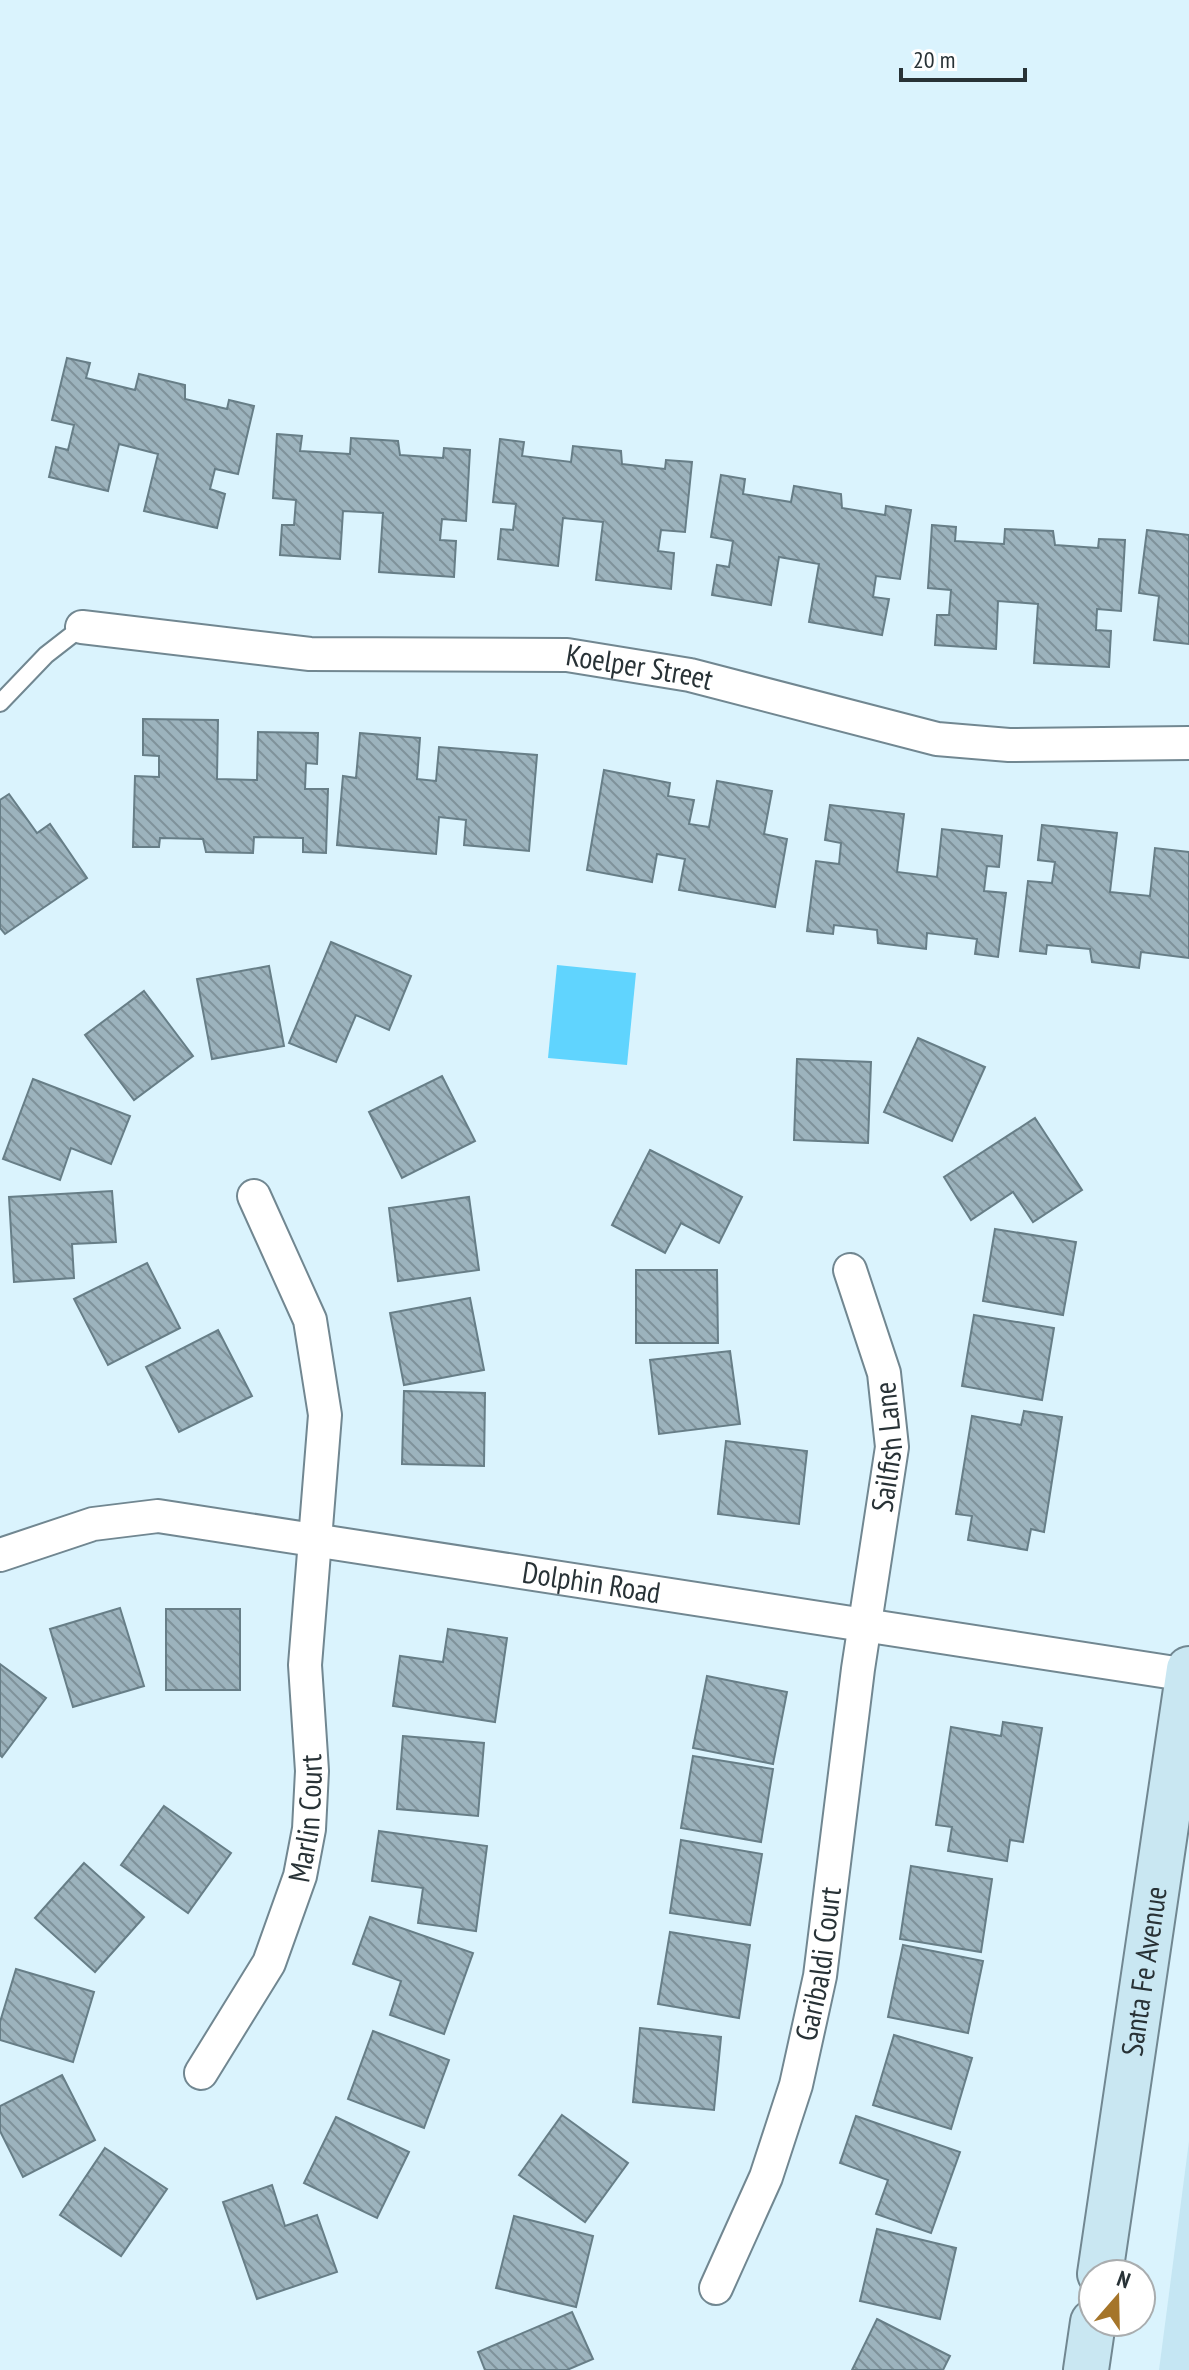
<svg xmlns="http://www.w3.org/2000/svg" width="1189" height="2370" font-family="'PT Sans Narrow',sans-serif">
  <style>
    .built { fill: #c5e6f3 }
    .garden { fill: #60d4fe }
    .building { fill: url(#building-back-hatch); stroke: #677e87; stroke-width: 2 }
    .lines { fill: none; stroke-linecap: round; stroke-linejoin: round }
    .lane-casing { stroke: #718791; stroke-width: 20 }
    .street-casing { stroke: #718791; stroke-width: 36 }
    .secondary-casing { stroke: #718791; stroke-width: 48 }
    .lane { stroke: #fff; stroke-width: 16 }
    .street { stroke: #fff; stroke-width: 32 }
    .secondary { stroke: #c9e7f2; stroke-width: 44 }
    .labels { text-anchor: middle; stroke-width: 6; stroke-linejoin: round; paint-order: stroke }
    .street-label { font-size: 30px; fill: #283236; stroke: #fff }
  </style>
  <defs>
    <pattern id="building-back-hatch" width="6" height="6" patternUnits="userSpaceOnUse" patternTransform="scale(2)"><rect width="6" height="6" fill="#9cb3bd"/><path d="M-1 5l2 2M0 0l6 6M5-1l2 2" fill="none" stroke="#7f929a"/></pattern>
  </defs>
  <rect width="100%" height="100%" fill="#daf3fd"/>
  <!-- built -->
  <polygon class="built" points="1189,2141 1189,2370 1159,2370"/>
  <!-- garden -->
  <polygon class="garden" points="557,965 636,973 627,1065 548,1058"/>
  <!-- building -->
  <g class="building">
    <polygon points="67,358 90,363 86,378 135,390 139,374 185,385 185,399 227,409 229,400 254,406 238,474 215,469 210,489 225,494 217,528 144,511 158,454 119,444 108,491 49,477 56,447 68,450 74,425 52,420"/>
    <polygon points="277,434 302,436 300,451 350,454 351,438 398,441 400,455 443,458 444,448 470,450 466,521 442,519 440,540 456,541 454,577 379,572 383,513 343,511 340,559 280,555 282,525 294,525 296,500 273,498"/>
    <polygon points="500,439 524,442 522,456 571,462 573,446 621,451 622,464 665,469 666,460 692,462 685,532 661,530 658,551 674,553 671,589 596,580 603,522 563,518 558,566 498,559 501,529 513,530 516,504 493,502"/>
    <polygon points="721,475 745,479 743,494 791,502 794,486 841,494 842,508 885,515 886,506 911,510 900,579 876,576 873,597 889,599 882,635 809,622 819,564 779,557 771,605 712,595 717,565 729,567 733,541 711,537"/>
    <polygon points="932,525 956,527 955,541 1004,544 1005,529 1053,531 1055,545 1098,548 1099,539 1125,540 1121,611 1097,609 1096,630 1111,631 1109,667 1034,663 1038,604 998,601 996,649 935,645 937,615 949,615 951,590 928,588"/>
    <polygon points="1147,530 1189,535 1189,644 1154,640 1159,596 1139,593"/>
    <polygon points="143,719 218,720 217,779 257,780 258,732 318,733 317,764 306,763 305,789 328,789 326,853 303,852 303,838 254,837 253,853 206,852 203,839 160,838 159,847 133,847 135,776 159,777 159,756 143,755"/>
    <polygon points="360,733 420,738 417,779 436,781 439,747 537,755 529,851 464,845 466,820 439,817 436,854 337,845 343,776 356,778"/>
    <polygon points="604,770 670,783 668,796 694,800 689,824 709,827 717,781 772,791 764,834 787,839 775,907 679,890 685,859 657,854 652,882 587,870"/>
    <polygon points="9,794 37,833 50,824 87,878 5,934 0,928 0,800"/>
    <polygon points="830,805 904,814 897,872 937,877 942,829 1002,836 999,867 987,866 984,891 1006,893 998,957 975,954 977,939 927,933 926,949 878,943 877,930 834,925 833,934 807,931 816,861 839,864 841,843 825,840"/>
    <polygon points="1042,825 1117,833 1110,892 1150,896 1155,848 1189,852 1189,958 1141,952 1139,968 1092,962 1090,949 1047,945 1046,954 1020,951 1028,881 1052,883 1055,862 1038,860"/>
    <polygon points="331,942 411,976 389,1030 356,1015 336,1062 289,1043"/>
    <polygon points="269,966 284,1046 212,1059 197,979"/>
    <polygon points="144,991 193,1056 134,1100 85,1035"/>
    <polygon points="918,1038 985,1067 952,1141 884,1112"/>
    <polygon points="797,1059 871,1062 868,1143 794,1140"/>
    <polygon points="442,1076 475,1141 402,1178 369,1112"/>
    <polygon points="33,1079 130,1116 111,1164 71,1148 60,1180 3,1159"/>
    <polygon points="1035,1118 1082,1190 1033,1222 1013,1192 971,1220 944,1177"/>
    <polygon points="650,1150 742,1197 719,1243 681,1223 665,1253 612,1225"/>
    <polygon points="112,1191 116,1242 72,1244 74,1278 14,1282 9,1197"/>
    <polygon points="469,1197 479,1270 398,1281 389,1208"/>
    <polygon points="995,1229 1076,1242 1063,1315 983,1301"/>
    <polygon points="147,1263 180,1328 108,1365 74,1299"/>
    <polygon points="636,1270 717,1270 718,1343 636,1343"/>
    <polygon points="470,1298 484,1370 404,1385 390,1313"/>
    <polygon points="974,1315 1054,1328 1042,1400 962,1386"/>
    <polygon points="218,1330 252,1396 179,1432 146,1367"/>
    <polygon points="730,1351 740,1424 659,1434 650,1360"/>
    <polygon points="404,1391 485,1393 484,1466 402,1464"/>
    <polygon points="1024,1411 1062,1417 1044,1532 1031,1529 1027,1550 968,1540 972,1516 956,1514 972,1416 1021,1425"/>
    <polygon points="726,1441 807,1451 799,1524 718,1514"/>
    <polygon points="120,1608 144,1686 73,1707 50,1629"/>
    <rect x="166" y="1609" width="74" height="81"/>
    <polygon points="448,1629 507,1638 495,1722 393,1706 400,1656 443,1662"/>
    <polygon points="0,1664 46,1698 2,1757 0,1755"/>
    <polygon points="707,1676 787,1692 773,1764 693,1748"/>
    <polygon points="1003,1722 1042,1728 1023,1842 1010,1840 1007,1861 948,1851 952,1827 936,1825 951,1727 1001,1736"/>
    <polygon points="403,1736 484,1743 478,1816 397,1809"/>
    <polygon points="693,1756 773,1769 761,1842 681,1828"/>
    <polygon points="164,1806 231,1853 188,1913 121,1865"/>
    <polygon points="379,1831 487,1846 476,1931 418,1923 423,1888 372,1881"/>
    <polygon points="681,1840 762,1854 750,1925 670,1913"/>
    <polygon points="84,1863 144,1917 95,1972 35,1918"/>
    <polygon points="911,1866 992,1879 981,1952 900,1939"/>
    <polygon points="370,1917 473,1953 444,2034 390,2015 401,1981 353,1964"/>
    <polygon points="670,1932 750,1945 739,2018 658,2004"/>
    <polygon points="903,1945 983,1961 968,2033 888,2017"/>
    <polygon points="16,1969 94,1992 73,2062 0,2040 0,2022"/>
    <polygon points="640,2028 721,2037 714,2110 633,2102"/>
    <polygon points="373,2031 449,2060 424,2128 348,2099"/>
    <polygon points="894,2035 972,2058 951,2129 873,2105"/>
    <polygon points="62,2075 95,2140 23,2177 0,2131 0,2106"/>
    <polygon points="562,2115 628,2163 585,2222 519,2175"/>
    <polygon points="856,2116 960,2152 931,2233 876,2214 888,2180 840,2163"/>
    <polygon points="336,2117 409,2152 377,2218 304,2183"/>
    <polygon points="105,2148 167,2189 121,2256 60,2215"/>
    <polygon points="272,2185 285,2226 317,2215 337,2272 257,2299 223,2202"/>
    <polygon points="514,2216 593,2236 576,2307 496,2288"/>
    <polygon points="877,2229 956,2248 940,2319 860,2301"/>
    <polygon points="572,2312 593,2359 567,2370 485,2370 478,2352"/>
    <polygon points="877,2319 950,2356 943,2370 852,2370"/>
  </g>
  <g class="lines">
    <!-- lane casing -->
    <g class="lane-casing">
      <polyline id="lane" points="0,703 46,655 82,627"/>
    </g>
    <!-- street casing -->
    <g class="street-casing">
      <g id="street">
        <path id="s1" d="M82,627L310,654L567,655L690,675L937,739L1009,745L1189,743"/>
        <path id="s2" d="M0,1555L93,1524L158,1516L1188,1675"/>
        <path id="s3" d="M201,2073L269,1963L300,1876L309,1829L312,1771L305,1665L325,1415L310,1320L254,1196"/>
        <path id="s4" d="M716,2288L766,2177L796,2085L820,1976L858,1669L892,1447L884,1373L850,1270"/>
      </g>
    </g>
    <!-- secondary casing -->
    <g class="secondary-casing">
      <g id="secondary">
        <path id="s5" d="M1100,2274L1189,1669"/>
        <polyline points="1086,2370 1093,2322"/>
      </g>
    </g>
    <!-- lane -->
    <use href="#lane" class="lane"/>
    <!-- street -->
    <use href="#street" class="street"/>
    <!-- secondary -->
    <use href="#secondary" class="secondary"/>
  </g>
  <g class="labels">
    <!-- street labels -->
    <g class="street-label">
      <text dy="10" stroke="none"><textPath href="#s1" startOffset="560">Koelper Street</textPath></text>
      <text dy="10" stroke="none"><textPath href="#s4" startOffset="864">Sailfish Lane</textPath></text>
      <text dy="10" stroke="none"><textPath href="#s2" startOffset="602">Dolphin Road</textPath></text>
      <text dy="10" stroke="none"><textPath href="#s3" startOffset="280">Marlin Court</textPath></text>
      <text dy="10" stroke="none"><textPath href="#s4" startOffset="342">Garibaldi Court</textPath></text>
      <text dy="10" stroke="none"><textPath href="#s5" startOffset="306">Santa Fe Avenue</textPath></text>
    </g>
  </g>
  <!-- north arrow -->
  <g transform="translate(1117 2298) rotate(20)"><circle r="38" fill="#ffffff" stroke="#a9adaf" stroke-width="2"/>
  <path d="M0-6L14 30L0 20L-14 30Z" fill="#a5752a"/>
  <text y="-12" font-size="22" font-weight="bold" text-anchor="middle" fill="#283236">N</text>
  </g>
  <!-- scale -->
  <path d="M901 68v12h124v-12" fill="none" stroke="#283236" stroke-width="4"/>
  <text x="913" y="68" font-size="24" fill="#283236" stroke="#ffffff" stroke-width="6" paint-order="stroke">20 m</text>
</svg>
